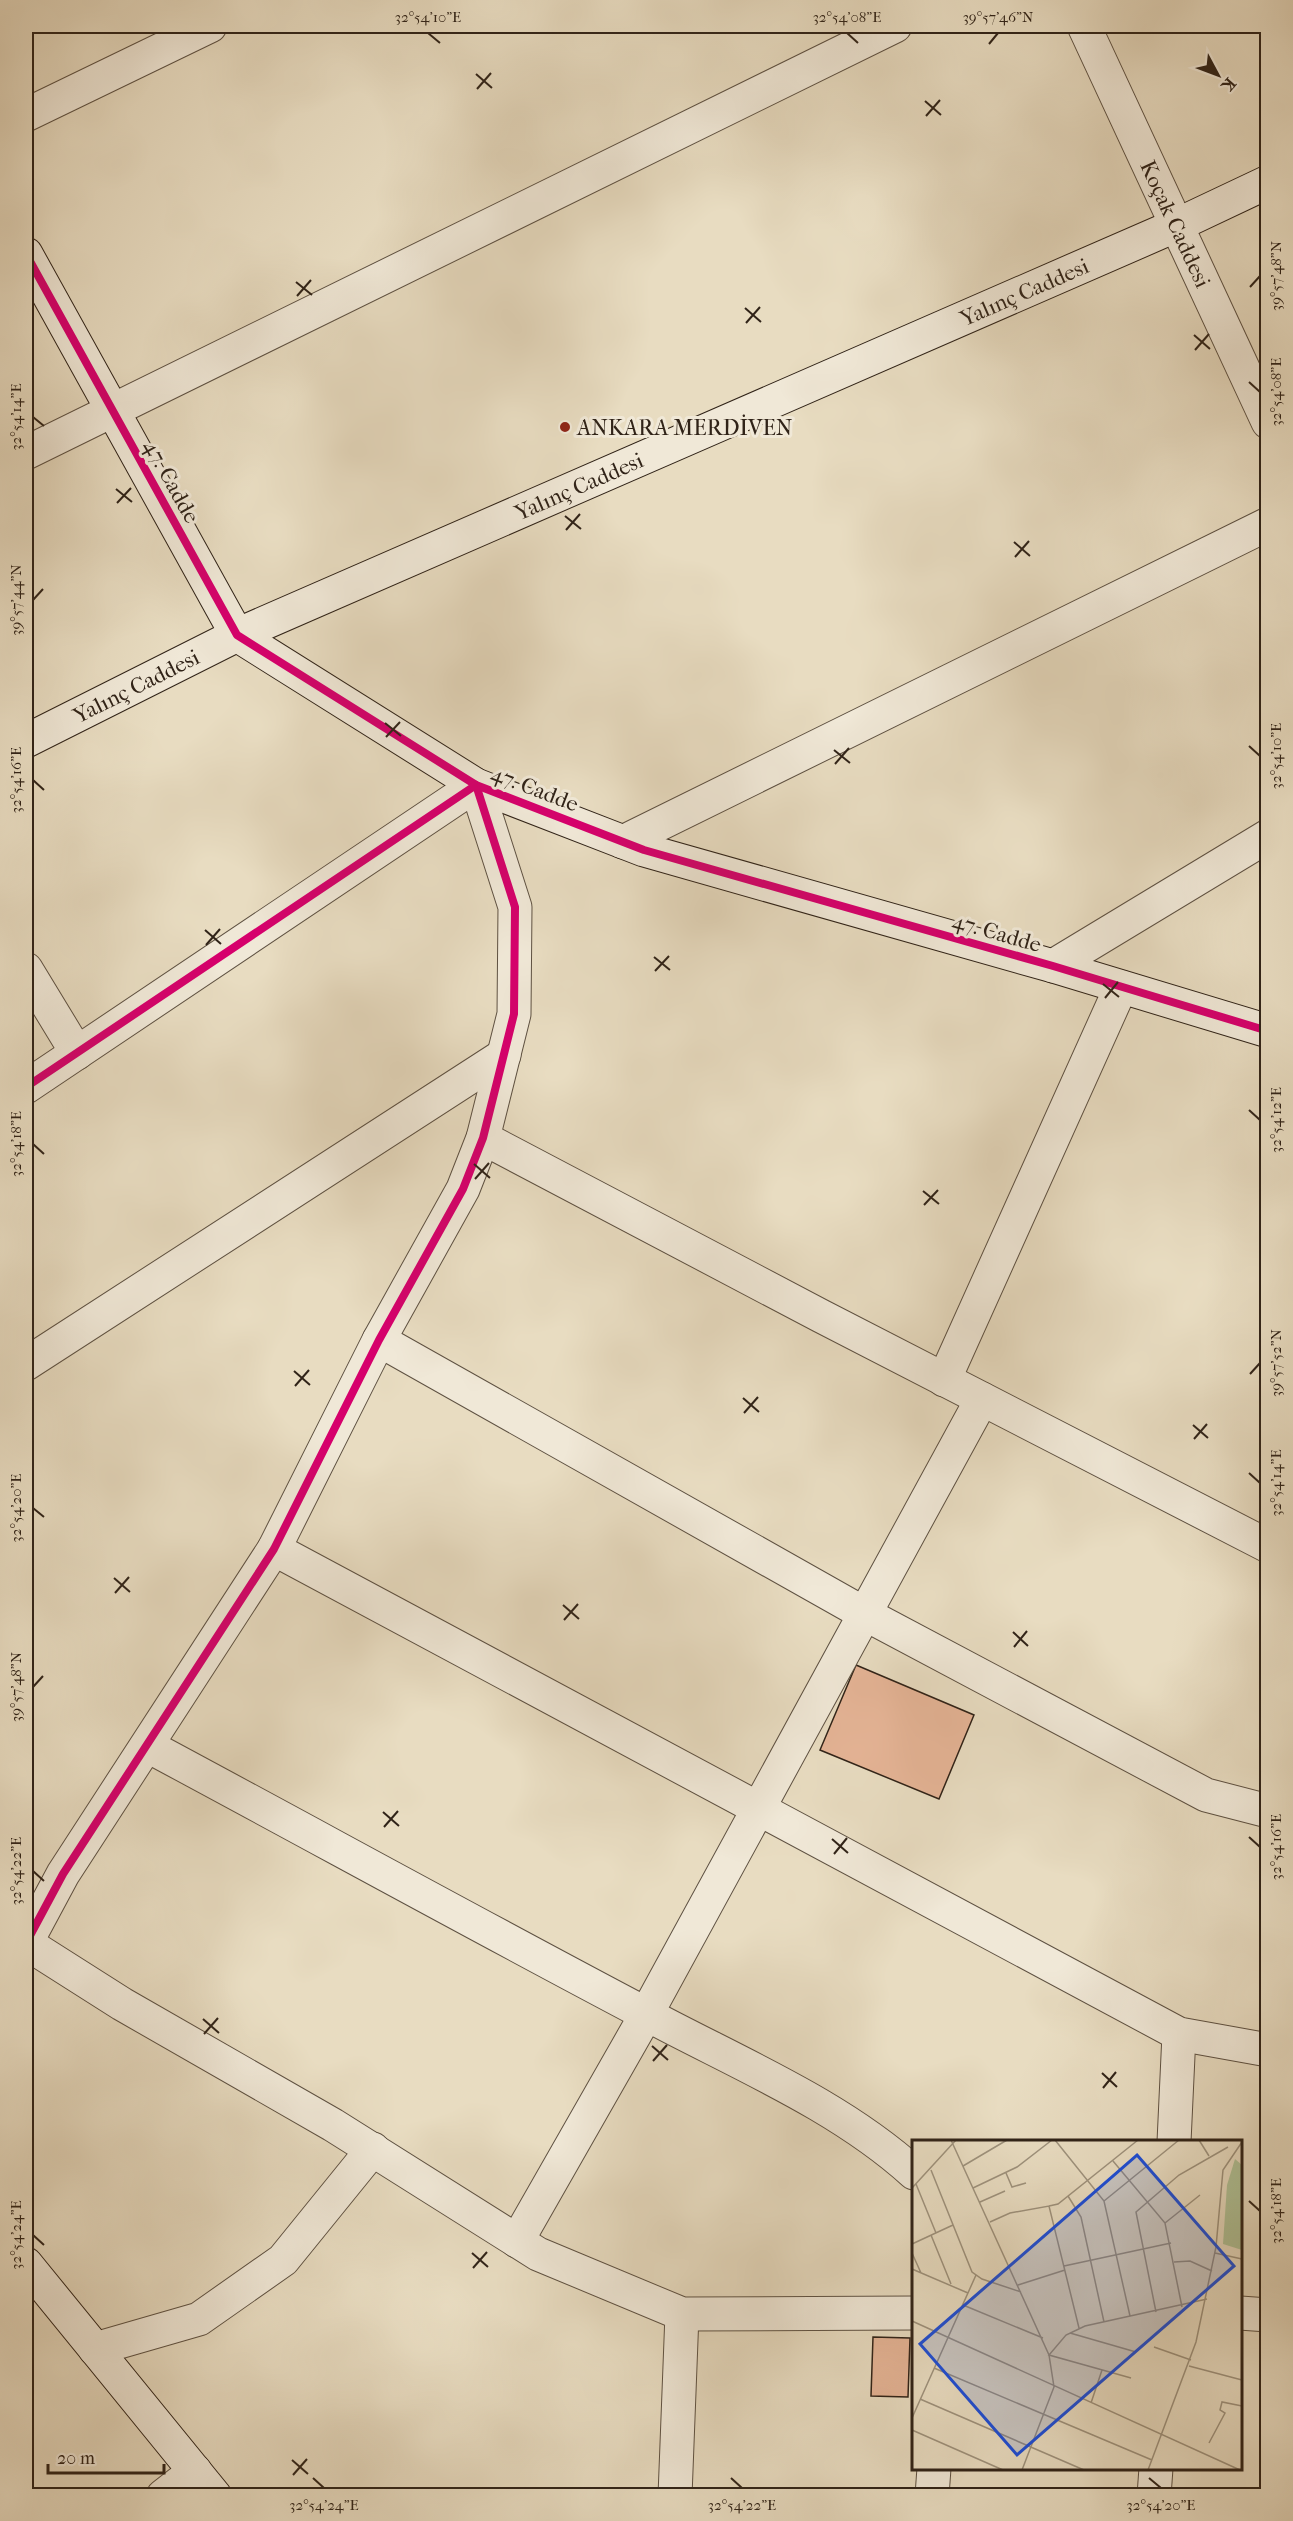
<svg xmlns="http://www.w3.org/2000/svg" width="1293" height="2521" font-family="'IM FELL French Canon',serif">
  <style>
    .building { fill: #e5b496; stroke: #302318; stroke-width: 1.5 }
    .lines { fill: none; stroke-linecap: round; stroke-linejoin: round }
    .street-casing { stroke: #5e5142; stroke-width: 35 }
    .secondary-casing { stroke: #302318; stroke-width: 35 }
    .street { stroke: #f0e8d7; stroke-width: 33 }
    .secondary { stroke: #f0e8d7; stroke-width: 33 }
    .cycleway-casing { stroke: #f0e8d7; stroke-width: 11 }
    .cycleway { stroke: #d6006c; stroke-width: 8 }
    .ticks { fill: none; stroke: #302318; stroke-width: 2 }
    .poi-dot { fill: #8f2418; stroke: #f0e8d7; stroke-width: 2 }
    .labels { text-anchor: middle; stroke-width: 6; stroke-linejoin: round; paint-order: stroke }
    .street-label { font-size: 22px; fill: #302318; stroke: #f0e8d7 }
    .poi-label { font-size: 22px; fill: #302318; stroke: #f0e8d7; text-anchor: start }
    .inset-road { fill: none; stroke: #9e927d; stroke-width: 1.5 }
    .view { fill: #1d4ed8; fill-opacity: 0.15; stroke: #1d4ed8; stroke-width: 3 }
    .inset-edge { fill: none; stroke: #302318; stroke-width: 3 }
    .neatline { fill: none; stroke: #302318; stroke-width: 2 }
    .ticks-label { font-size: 15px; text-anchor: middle; fill: #302318 }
  </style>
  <rect width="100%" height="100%" fill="#e8dcc1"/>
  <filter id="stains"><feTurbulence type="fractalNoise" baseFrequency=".00333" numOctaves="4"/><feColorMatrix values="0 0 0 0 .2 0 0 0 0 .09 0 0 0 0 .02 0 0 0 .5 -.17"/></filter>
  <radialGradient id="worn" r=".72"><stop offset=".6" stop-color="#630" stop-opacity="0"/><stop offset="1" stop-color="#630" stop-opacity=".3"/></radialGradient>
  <!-- building -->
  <g class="building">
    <polygon points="856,1665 974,1715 939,1799 820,1750"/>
    <polygon points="873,2337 910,2338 908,2397 871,2396"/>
  </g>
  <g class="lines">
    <!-- street casing -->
    <g class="street-casing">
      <g id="street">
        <path id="s1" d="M1084,26L1268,422"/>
        <polyline points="26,115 210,26"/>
        <polyline points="26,453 895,26"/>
        <polyline points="623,842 1268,524"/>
        <polyline points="1053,966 1268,836"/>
        <polyline points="26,969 77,1053"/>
        <polyline points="26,1087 476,785 515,907 514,1014 483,1138 463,1189 379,1340 274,1549 63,1874 26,1943"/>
        <polyline points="483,1138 821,1316 1268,1546"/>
        <polyline points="379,1340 865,1614 1206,1795 1268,1811"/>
        <polyline points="26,1364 504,1055"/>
        <polyline points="944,1380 1121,987"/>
        <polyline points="274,1549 1179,2034 1268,2050"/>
        <path d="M148,1746C314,1835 479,1926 646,2014C735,2062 838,2104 914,2173"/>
        <polyline points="26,1943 122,2004 333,2125 538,2254 682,2314 914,2313"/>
        <polyline points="1174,2142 1179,2034"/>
        <polyline points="517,2241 642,2022 982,1399"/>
        <polyline points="1240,2313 1268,2315"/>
        <polyline points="95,2349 199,2319 283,2260 373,2149"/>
        <polyline points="163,2496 195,2471"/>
        <polyline points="675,2496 682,2314"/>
        <polyline points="932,2496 934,2468"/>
        <polyline points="1154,2496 1156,2468"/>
      </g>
    </g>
    <!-- secondary casing -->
    <g class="secondary-casing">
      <g id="secondary">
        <polyline points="26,254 237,635 476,785 644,850 1053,966 1268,1031"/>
        <path id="s2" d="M26,741L237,635L1177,225L1268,182"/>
        <polyline points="26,2264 215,2496"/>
      </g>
    </g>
    <!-- street -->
    <use href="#street" class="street"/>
    <!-- secondary -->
    <use href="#secondary" class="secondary"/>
    <!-- cycleway casing -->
    <g class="cycleway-casing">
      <g id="cycleway">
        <polyline points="26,254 237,635 476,785 644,850 1053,966 1268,1031"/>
        <polyline points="26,1087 476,785 515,907 514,1014 483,1138 463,1189 379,1340 274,1549 63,1874 26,1943"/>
      </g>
    </g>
    <!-- cycleway -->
    <use href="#cycleway" class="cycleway"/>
  </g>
  <!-- ticks -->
  <path class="ticks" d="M428,33L440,43M847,33L858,43M989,44L998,33M476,74L492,88M477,89L491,73M925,101L941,115M926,116L940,100M296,282L312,295M1250,287L1260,276M297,296L311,280M745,308L761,322M746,323L760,307M1194,335L1210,349M1195,350L1209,334M1249,382L1260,392M33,417L44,426M116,489L132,502M117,503L131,488M565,516L581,529M566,530L580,514M1014,542L1030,556M1015,557L1029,541M33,600L43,589M385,723L401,736M386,737L400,722M1249,746L1260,756M834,750L850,763M835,764L849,748M33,780L44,790M205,930L221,944M206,945L220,929M654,957L670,970M655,971L669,956M1103,984L1119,997M1105,998L1118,982M1249,1110L1260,1120M33,1144L44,1154M474,1164L490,1178M475,1179L489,1163M923,1191L939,1204M924,1205L938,1190M294,1371L310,1385M1250,1374L1260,1363M295,1386L309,1370M743,1398L759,1412M744,1413L758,1397M1193,1425L1208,1438M1194,1439L1207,1424M1249,1473L1260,1483M33,1508L44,1517M114,1578L130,1592M115,1593L129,1577M563,1605L579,1619M564,1620L578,1604M1013,1632L1028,1646M1014,1647L1027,1631M33,1687L43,1676M383,1812L399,1826M384,1827L398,1811M1249,1837L1260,1847M832,1839L848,1853M834,1854L847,1838M33,1871L44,1881M203,2019L219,2033M204,2034L218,2018M652,2046L668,2060M653,2061L667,2045M1102,2073L1117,2087M1103,2088L1116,2072M1249,2201L1260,2211M33,2235L44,2245M472,2253L488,2267M473,2268L487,2252M292,2460L308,2474M293,2475L307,2459M313,2478L324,2488M731,2478L742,2488M1149,2478L1161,2488"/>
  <!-- markers -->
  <circle class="poi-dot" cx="565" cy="427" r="6"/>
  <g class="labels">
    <!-- street labels -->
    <g class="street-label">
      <text dy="8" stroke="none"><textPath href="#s1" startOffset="218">Koçak Caddesi</textPath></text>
      <text dy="8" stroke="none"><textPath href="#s2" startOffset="1095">Yalınç Caddesi</textPath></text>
      <text transform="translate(172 481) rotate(61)" y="8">47. Cadde</text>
      <text dy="8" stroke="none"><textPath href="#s2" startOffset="609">Yalınç Caddesi</textPath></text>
      <text dy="8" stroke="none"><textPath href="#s2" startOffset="123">Yalınç Caddesi</textPath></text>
      <text transform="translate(535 788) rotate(21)" y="8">47. Cadde</text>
      <text transform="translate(997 932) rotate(16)" y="8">47. Cadde</text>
    </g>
    <!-- poi labels -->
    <g class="poi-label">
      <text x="577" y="435">ANKARA MERDİVEN</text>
    </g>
  </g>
  <!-- overview -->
  <g transform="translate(912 2140)">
    <rect width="330" height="330" fill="#e8dcc1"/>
    <path d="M323,19L330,25V110L311,104L315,45Z" fill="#b0c297"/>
    <path class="inset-road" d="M39,0L137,215L142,247L110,330M143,0L192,61L218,176M287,0L297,16M201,21L253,83L270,167M51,26L95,0M19,30L60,132L70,139L109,152M94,33L100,47L114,43M4,44L24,93M0,48L44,0M61,48L105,27L140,0M156,56L169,77L192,182M192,61L267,0M68,62L93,51M137,66L146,64L226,0M78,82L98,73L137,66L167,188M253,83L288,55M19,95L39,144M0,104L41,85M0,113L9,133M303,113L330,119M262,122L278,121L300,131M152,126L259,103M0,129L56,153M106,145L153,130M51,165L131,198M244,172L224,72L267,35L316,7M0,181L328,330M158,193L224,212M242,207L279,220M277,226L330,240M22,228L240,320M219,238L137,215L154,195L173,186L295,159M8,259L172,330M179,263L190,230M0,278L64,135M0,290L91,330M297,303L313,273L308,270L310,262L330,266M236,330L284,202L304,107L311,30L330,2"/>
    <path class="view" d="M225,15L322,126L105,315L8,204Z"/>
    <rect width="330" height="330" class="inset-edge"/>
  </g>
  <!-- margin -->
  <rect width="1293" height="2521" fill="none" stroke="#e8dcc1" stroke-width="66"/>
  <!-- north arrow -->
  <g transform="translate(1218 75) rotate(131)" stroke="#f0e8d7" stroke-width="4.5" paint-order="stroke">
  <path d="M0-4.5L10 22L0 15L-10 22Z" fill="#302318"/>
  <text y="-9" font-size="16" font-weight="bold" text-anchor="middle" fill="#302318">K</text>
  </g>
  <!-- scale -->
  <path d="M48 2464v9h116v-9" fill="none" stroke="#302318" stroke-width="3"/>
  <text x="57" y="2464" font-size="18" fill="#302318" stroke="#f0e8d7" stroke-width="4.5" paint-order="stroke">20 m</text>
  <rect x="33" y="33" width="1227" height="2455" class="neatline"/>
  <g class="ticks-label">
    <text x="428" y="22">32°54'10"E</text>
    <text x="847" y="22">32°54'08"E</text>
    <text x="998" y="22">39°57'46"N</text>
    <text transform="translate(1276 276) rotate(-90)" y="5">39°57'48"N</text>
    <text transform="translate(1276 392) rotate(-90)" y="5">32°54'08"E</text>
    <text transform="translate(16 417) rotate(-90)" y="5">32°54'14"E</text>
    <text transform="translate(16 600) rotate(-90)" y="5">39°57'44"N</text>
    <text transform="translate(1276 756) rotate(-90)" y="5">32°54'10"E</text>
    <text transform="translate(16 780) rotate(-90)" y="5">32°54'16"E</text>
    <text transform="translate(1276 1120) rotate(-90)" y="5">32°54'12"E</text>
    <text transform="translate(16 1144) rotate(-90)" y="5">32°54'18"E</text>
    <text transform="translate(1276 1363) rotate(-90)" y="5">39°57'52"N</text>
    <text transform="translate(1276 1483) rotate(-90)" y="5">32°54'14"E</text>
    <text transform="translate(16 1508) rotate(-90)" y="5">32°54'20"E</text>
    <text transform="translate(16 1687) rotate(-90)" y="5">39°57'48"N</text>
    <text transform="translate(1276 1847) rotate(-90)" y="5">32°54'16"E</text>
    <text transform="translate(16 1871) rotate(-90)" y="5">32°54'22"E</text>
    <text transform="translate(1276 2211) rotate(-90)" y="5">32°54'18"E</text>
    <text transform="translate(16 2235) rotate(-90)" y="5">32°54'24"E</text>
    <text x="324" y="2510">32°54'24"E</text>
    <text x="742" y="2510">32°54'22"E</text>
    <text x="1161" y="2510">32°54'20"E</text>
  </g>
  <rect width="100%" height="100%" filter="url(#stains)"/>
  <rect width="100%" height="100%" fill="url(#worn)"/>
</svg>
